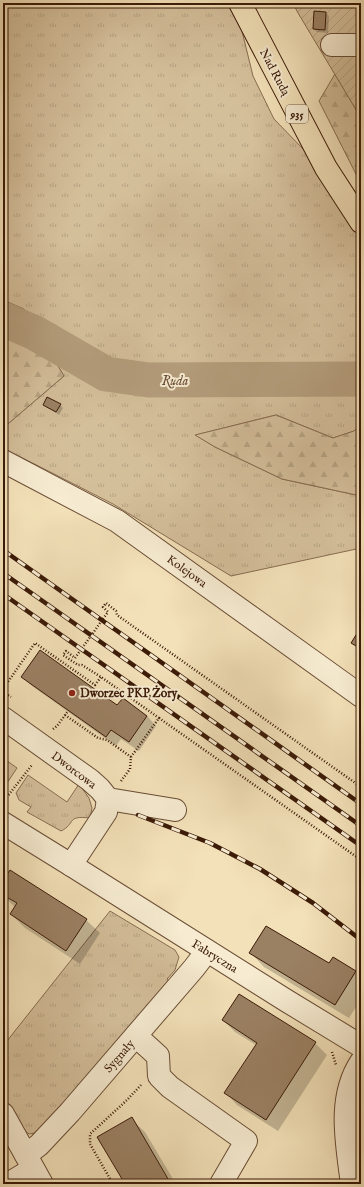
<svg xmlns="http://www.w3.org/2000/svg" width="364" height="1187" font-family="'IM FELL English',serif">
  <style>
    .grass { fill: url(#grass-tufts); stroke: #886c51 }
    .forest { fill: url(#forest-firs); stroke: #886c51 }
    .garden { fill: url(#garden-furrows); stroke: #886c51 }
    .shadow { fill: #0003 }
    .lines { fill: none; stroke-linecap: round; stroke-linejoin: round }
    .river { stroke: #b49d7c; stroke-width: 35 }
    .building { fill: #9b8164; stroke: #3b1a07 }
    .minor-casing { stroke: #694c34; stroke-width: 24 }
    .major-casing { stroke: #3b1a07; stroke-width: 24 }
    .path { stroke: #3b1a07; stroke-width: 2.5; stroke-dasharray: 1 2; stroke-linecap: butt }
    .minor { stroke: #f7ecd2; stroke-width: 22 }
    .major { stroke: #f3e1b9; stroke-width: 22 }
    .rail-casing { stroke: #3b1a07; stroke-width: 4.5 }
    .rail { stroke: #f7ecd2; stroke-width: 3; stroke-dasharray: 9; stroke-linecap: butt }
    .poi-dot { fill: #8f2418; stroke: #f7ecd2; stroke-width: 1.5 }
    .labels { text-anchor: middle; stroke-width: 4; stroke-linejoin: round; paint-order: stroke }
    .shield { fill: #f7ecd2; stroke: #735944; stroke-width: 1 }
    .shield-label { font-size: 11px; font-weight: bold; fill: #3b1a07 }
    .street-label { font-size: 12px; fill: #3b1a07; stroke: #f7ecd2 }
    .poi-label { font-size: 12px; font-weight: bold; fill: #3b1a07; stroke: #f7ecd2; text-anchor: start }
    .water-label { font-size: 13px; font-style: italic; fill: #654830; stroke: #f7ecd2 }
  </style>
  <defs>
    <pattern id="grass-tufts" width="24" height="20" patternUnits="userSpaceOnUse"><rect width="24" height="20" fill="#d4bf9b"/><path d="M3 7l-1-3M5 7V3M7 7l1-3M15 17l-1-3M17 17v-4M19 17l1-3" fill="none" stroke="#b7a484"/></pattern>
    <pattern id="forest-firs" width="22" height="20" patternUnits="userSpaceOnUse"><rect width="22" height="20" fill="#d4bf9b"/><path d="M5 1l3.5 6h-7zM16 11l3.5 6h-7z" fill="#b7a484"/></pattern>
    <pattern id="garden-furrows" width="10" height="10" patternUnits="userSpaceOnUse"><rect width="10" height="10" fill="#d4bf9b"/><path d="M-1 1l2-2M0 10L10 0M9 11l2-2" fill="none" stroke="#b7a484"/></pattern>
  </defs>
  <rect width="100%" height="100%" fill="#f3e1b9"/>
  <filter id="stains"><feTurbulence type="fractalNoise" baseFrequency=".005" numOctaves="4"/><feColorMatrix values="0 0 0 0 .2 0 0 0 0 .09 0 0 0 0 .02 0 0 0 .5 -.17"/></filter>
  <radialGradient id="worn" r=".72"><stop offset=".6" stop-color="#630" stop-opacity="0"/><stop offset="1" stop-color="#630" stop-opacity=".3"/></radialGradient>
  <!-- grass -->
  <g class="grass">
    <polygon points="3,3 228,3 241,27 253,76 274,119 305,151 361,239 361,424 354,431 333,438 276,415 196,435 215,447 282,479 361,496 361,548 231,576 113,504 3,448 3,428 64,376 24,310 3,300"/>
    <polygon points="3,758 17,768 3,789"/>
    <path d="M28,775L67,802L79,784L89,798L92,808L90,818C66,815 76,824 61,831L27,812L31,807L19,800L16,793Z"/>
    <polygon points="110,911 175,950 179,957 175,970 167,979 171,984 42,1132 29,1134 21,1128 3,1096 3,1046"/>
  </g>
  <!-- forest -->
  <g class="forest">
    <polygon points="335,74 361,118 361,184 319,101"/>
    <polygon points="3,300 24,309 64,376 3,428"/>
    <polygon points="276,415 333,438 354,431 361,424 361,496 282,479 215,447 195,435"/>
  </g>
  <!-- garden -->
  <polygon class="garden" points="293,3 361,3 361,118 298,13"/>
  <!-- shadow -->
  <g class="shadow">
    <polygon points="326,13 329,16 328,33 317,32 314,29"/>
    <polygon points="45,405 60,405 63,408 59,415"/>
    <polygon points="22,677 117,707 123,700 147,716 156,726 139,751 121,739 116,746 32,686"/>
    <polygon points="3,882 86,920 100,933 80,964 25,928 11,914 15,907 3,896"/>
    <polygon points="251,953 329,965 333,958 355,972 361,978 361,999 349,1018 264,967"/>
    <polygon points="3,992 9,1002 3,1006"/>
    <polygon points="239,995 315,1043 327,1055 278,1131 237,1105 226,1093 256,1045 235,1032 223,1020"/>
    <polygon points="131,1119 145,1132 176,1184 126,1184"/>
  </g>
  <g class="lines">
    <!-- river -->
    <polyline class="river" points="3,319 35,333 106,374 149,380 361,379"/>
  </g>
  <!-- building -->
  <g class="building">
    <polygon points="314,11 326,12 325,30 313,29"/>
    <polygon points="47,397 61,404 56,412 43,405"/>
    <polygon points="361,627 361,649 351,643"/>
    <polygon points="40,650 117,705 123,698 147,716 129,742 111,730 106,737 21,677"/>
    <polygon points="10,870 87,919 66,951 10,914 17,903 3,895 3,880"/>
    <polygon points="266,926 329,963 333,957 356,971 335,1005 249,953"/>
    <polygon points="239,994 316,1042 266,1120 224,1093 257,1043 222,1020"/>
    <polygon points="132,1117 171,1184 125,1184 97,1137"/>
  </g>
  <g class="lines">
    <!-- minor casing -->
    <g class="minor-casing">
      <g id="minor">
        <polyline points="332,45 361,45"/>
        <polyline points="3,461 117,521 361,696"/>
        <polyline points="3,718 90,780 100,789 108,799 175,810"/>
        <polyline points="3,823 71,865 287,1001 361,1046"/>
        <polyline points="71,865 106,812 108,799"/>
        <polyline points="136,1036 158,1056 159,1076 170,1087 246,1141 221,1184"/>
        <polyline points="3,1114 42,1184"/>
        <polyline points="26,1155 39,1145 70,1112 194,968 207,951"/>
        <polyline points="8,1184 33,1169"/>
        <path d="M352,1184C347,1144 337,1098 361,1062"/>
      </g>
    </g>
    <!-- major casing -->
    <g class="major-casing">
      <polyline id="major" points="240,3 326,168 361,222"/>
    </g>
    <!-- path -->
    <g class="path">
      <polyline points="3,689 35,643 95,685 101,677"/>
      <polyline points="3,692 11,697"/>
      <polyline points="65,715 98,738 107,740 131,757"/>
      <polyline points="159,718 361,860"/>
      <polyline points="53,729 57,726 68,711"/>
      <polyline points="121,781 130,769 131,757 159,718 101,677 82,665 78,665 63,655 66,651 75,658 108,612 103,607 106,603 116,611 117,615 361,787"/>
      <polyline points="3,802 32,765"/>
      <polyline points="332,1052 336,1065"/>
      <polyline points="113,1184 90,1144 90,1134 127,1100 141,1085"/>
    </g>
    <!-- minor -->
    <use href="#minor" class="minor"/>
    <!-- major -->
    <use href="#major" class="major"/>
    <!-- rail casing -->
    <g class="rail-casing">
      <g id="rail">
        <polyline points="3,550 361,804"/>
        <polyline points="3,573 361,826"/>
        <polyline points="3,594 361,846"/>
        <polyline points="138,815 210,843 260,869 313,903 361,940"/>
      </g>
    </g>
    <!-- rail -->
    <use href="#rail" class="rail"/>
  </g>
  <!-- markers -->
  <circle class="poi-dot" cx="72" cy="693" r="4"/>
  <g class="labels">
    <!-- shield labels -->
    <rect class="shield" x="286" y="105" width="22" height="18" rx="3"/>
    <g class="shield-label">
      <text x="297" y="118">935</text>
    </g>
    <!-- street labels -->
    <g class="street-label">
      <text transform="translate(275 72) rotate(62)" y="4">Nad Rudą</text>
      <text transform="translate(187 571) rotate(36)" y="4">Kolejowa</text>
      <text transform="translate(74 770) rotate(37)" y="4">Dworcowa</text>
      <text transform="translate(215 956) rotate(32)" y="4">Fabryczna</text>
      <text transform="translate(119 1056) rotate(-49)" y="4">Sygnały</text>
    </g>
    <!-- poi labels -->
    <g class="poi-label">
      <text x="80" y="697">Dworzec PKP Żory</text>
    </g>
    <!-- water labels -->
    <g class="water-label">
      <text x="175" y="385">Ruda</text>
    </g>
  </g>
  <!-- margin -->
  <rect width="364" height="1187" fill="none" stroke="#f3e1b9" stroke-width="16"/>
  <rect x="4" y="4" width="356" height="1179" fill="none" stroke="#3b1a07" stroke-width="2"/>
  <rect x="8" y="8" width="348" height="1171" fill="none" stroke="#3b1a07"/>
  <rect width="100%" height="100%" filter="url(#stains)"/>
  <rect width="100%" height="100%" fill="url(#worn)"/>
</svg>
